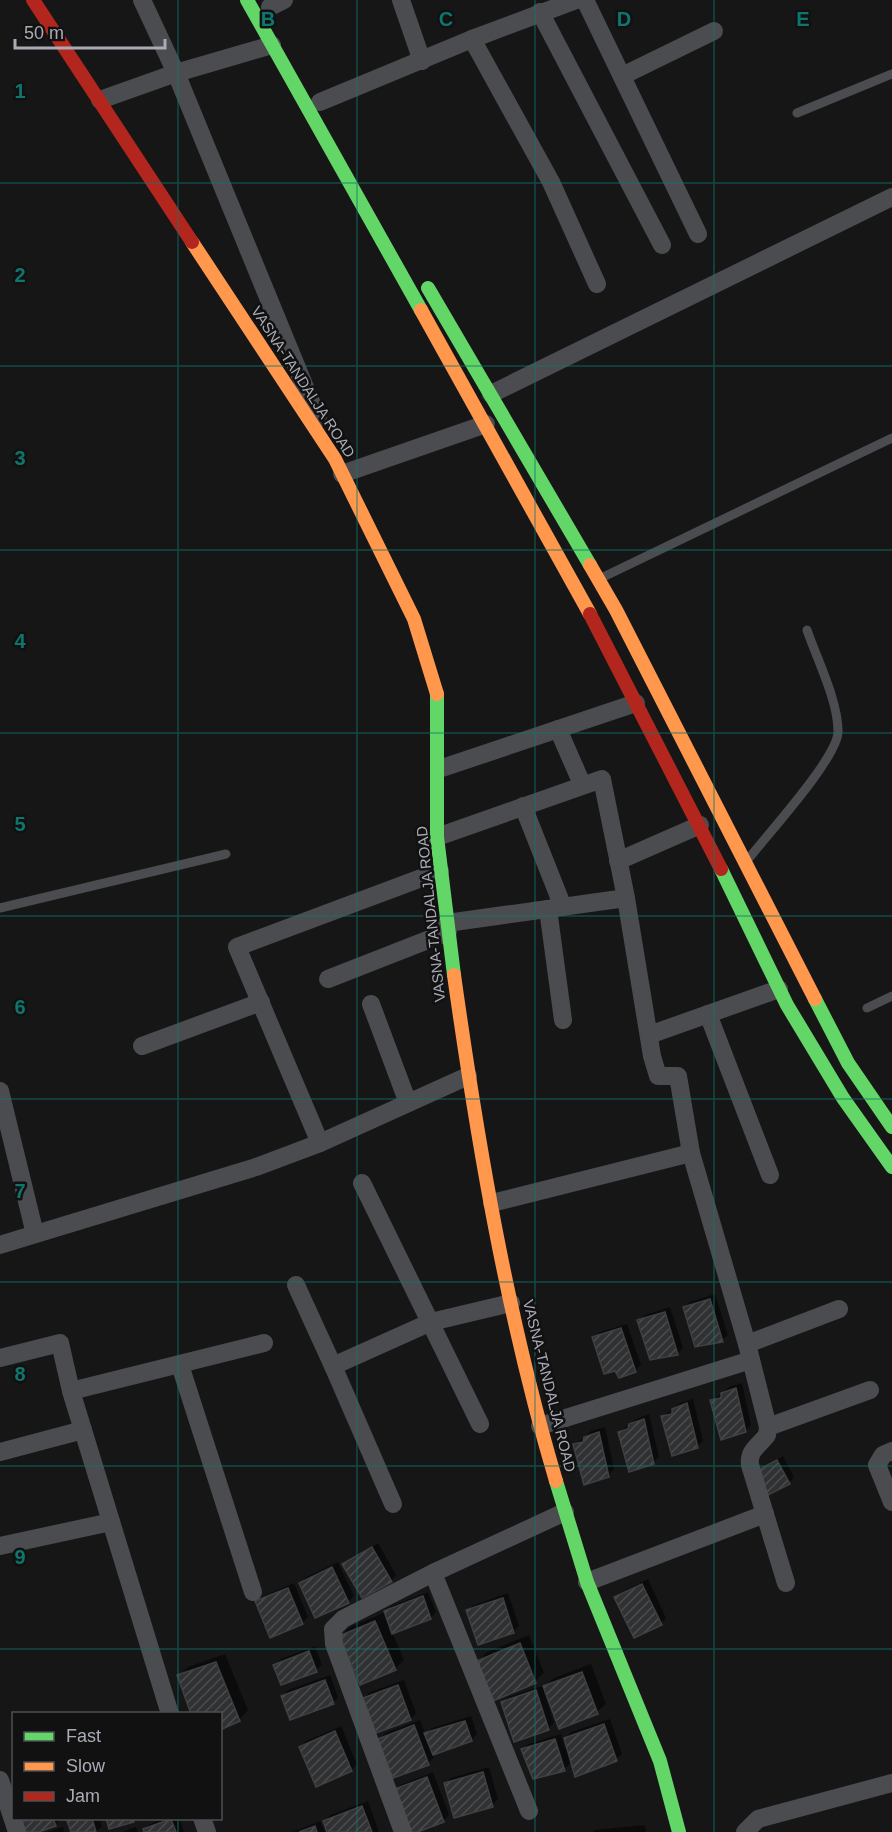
<svg xmlns="http://www.w3.org/2000/svg" width="892" height="1832" font-family="Arial,sans-serif">
  <style>
    .shadow { fill: #0007 }
    .building { fill: url(#building-hatch); stroke: #3f4043; stroke-width: 1.5 }
    .lines { fill: none; stroke-linecap: round; stroke-linejoin: round }
    .lane { stroke: #4b4c4f; stroke-width: 9 }
    .street { stroke: #4b4c4f; stroke-width: 18 }
    .fast { stroke: #63d668; stroke-width: 14 }
    .slow { stroke: #ff974d; stroke-width: 14 }
    .jam { stroke: #b3261e; stroke-width: 14 }
    .grid { fill: none; stroke: #0f766e; stroke-width: 1.5; stroke-opacity: 0.55 }
    .labels { text-anchor: middle; stroke-width: 5; stroke-linejoin: round; paint-order: stroke }
    .street-label { font-size: 15px; fill: #a9abb5; stroke: #111112 }
    .grid-label { font-size: 20px; text-anchor: middle; font-weight: bold; fill: #0f766e; stroke: #111112; stroke-width: 5; stroke-linejoin: round; paint-order: stroke }
  </style>
  <defs>
    <pattern id="building-hatch" width="6" height="6" patternUnits="userSpaceOnUse" patternTransform="scale(1.5)"><rect width="6" height="6" fill="#303132"/><path d="M-1 1l2-2M0 6l6-6M5 7l2-2" fill="none" stroke="#4b4c4d"/></pattern>
  </defs>
  <rect width="100%" height="100%" fill="#161617"/>
  <!-- shadow -->
  <g class="shadow">
    <polygon points="715,1294 728,1335 722,1340 710,1344 685,1307 690,1302"/>
    <polygon points="670,1307 683,1348 677,1354 665,1358 639,1321 645,1315"/>
    <polygon points="627,1324 641,1365 635,1371 594,1337 600,1332"/>
    <polygon points="742,1383 751,1425 746,1431 712,1401 729,1387"/>
    <polygon points="693,1399 703,1441 697,1447 663,1416 680,1403"/>
    <polygon points="649,1414 659,1457 653,1462 620,1432 636,1419"/>
    <polygon points="605,1427 614,1469 609,1475 575,1445 591,1431"/>
    <polygon points="783,1456 794,1477 789,1483 756,1472"/>
    <polygon points="378,1543 396,1575 391,1581 344,1564"/>
    <polygon points="338,1562 354,1596 348,1602 301,1583 306,1577"/>
    <polygon points="648,1579 666,1618 661,1623 616,1597 622,1592"/>
    <polygon points="294,1583 308,1617 302,1623 257,1602 263,1596"/>
    <polygon points="428,1592 436,1612 431,1618 392,1632 404,1660 395,1669 341,1636 350,1627 386,1612 391,1606"/>
    <polygon points="508,1593 519,1626 513,1631 468,1610 474,1605"/>
    <polygon points="529,1635 544,1673 535,1681 478,1661 487,1652"/>
    <polygon points="315,1646 322,1665 316,1670 275,1665 281,1659"/>
    <polygon points="225,1654 248,1710 240,1719 220,1728 220,1714 179,1675 188,1667"/>
    <polygon points="591,1664 606,1704 597,1712 547,1692 544,1692 554,1723 548,1729 503,1703 508,1697 542,1686 543,1688 554,1678"/>
    <polygon points="330,1675 338,1697 333,1703 282,1696 288,1690"/>
    <polygon points="404,1680 416,1713 411,1719 364,1698 370,1692"/>
    <polygon points="471,1716 477,1734 471,1740 432,1754 434,1758 428,1763 380,1739 385,1733 420,1720 425,1734 432,1728"/>
    <polygon points="610,1719 622,1754 616,1759 576,1775 572,1762 564,1769 523,1750 528,1744 561,1734 565,1749 568,1748 565,1738 571,1732"/>
    <polygon points="341,1726 357,1764 352,1770 301,1747 306,1741"/>
    <polygon points="489,1767 498,1799 492,1805 446,1783 451,1778"/>
    <polygon points="433,1772 449,1815 443,1821 414,1832 394,1791 400,1785"/>
    <polygon points="368,1801 379,1832 329,1832 325,1821 330,1815"/>
    <polygon points="26,1818 61,1818 61,1819 55,1825 34,1832 21,1824"/>
    <polygon points="68,1818 99,1818 102,1826 96,1832 72,1832"/>
    <polygon points="165,1818 179,1818 184,1832 145,1832 145,1829 150,1824"/>
    <polygon points="320,1821 325,1832 293,1832"/>
    <polygon points="645,1825 646,1832 593,1832 594,1830"/>
    <polygon points="63,1827 64,1832 48,1832"/>
    <polygon points="136,1827 138,1832 122,1832"/>
  </g>
  <!-- building -->
  <g class="building">
    <polygon points="710,1299 723,1342 695,1347 683,1307"/>
    <polygon points="665,1312 678,1355 650,1360 637,1320"/>
    <polygon points="621,1328 636,1372 619,1378 615,1371 604,1374 592,1337"/>
    <polygon points="736,1388 746,1432 721,1440 710,1400 721,1398 721,1393"/>
    <polygon points="687,1403 698,1448 672,1456 661,1416 672,1414 672,1409"/>
    <polygon points="644,1419 654,1464 629,1472 618,1432 628,1429 629,1424"/>
    <polygon points="599,1432 609,1477 584,1485 573,1444 583,1442 584,1437"/>
    <polygon points="777,1460 790,1484 766,1496 754,1472"/>
    <polygon points="372,1547 392,1582 362,1598 342,1564"/>
    <polygon points="332,1567 349,1603 315,1618 299,1583"/>
    <polygon points="642,1584 662,1625 634,1638 614,1597"/>
    <polygon points="288,1588 303,1624 270,1638 255,1601"/>
    <polygon points="423,1596 431,1619 392,1634 384,1611"/>
    <polygon points="503,1598 514,1633 478,1645 466,1610"/>
    <polygon points="375,1621 396,1670 360,1685 339,1636"/>
    <polygon points="520,1643 536,1683 493,1701 477,1661"/>
    <polygon points="309,1651 317,1672 281,1685 273,1665"/>
    <polygon points="216,1662 240,1721 220,1730 220,1714 191,1714 177,1675"/>
    <polygon points="582,1672 598,1714 559,1729 543,1686"/>
    <polygon points="325,1680 334,1704 290,1720 281,1696"/>
    <polygon points="398,1685 411,1720 376,1733 363,1698"/>
    <polygon points="536,1690 549,1730 514,1742 501,1702"/>
    <polygon points="465,1721 472,1741 433,1755 424,1733"/>
    <polygon points="604,1724 617,1761 575,1777 564,1738"/>
    <polygon points="414,1725 429,1765 393,1778 378,1739"/>
    <polygon points="335,1731 352,1771 316,1787 299,1747"/>
    <polygon points="555,1739 565,1771 533,1779 521,1749"/>
    <polygon points="483,1772 493,1807 454,1818 444,1783"/>
    <polygon points="427,1777 444,1822 418,1832 408,1832 392,1790"/>
    <polygon points="362,1806 372,1832 327,1832 323,1821"/>
    <polygon points="34,1818 53,1818 56,1826 39,1832 22,1832 19,1823"/>
    <polygon points="66,1818 92,1818 96,1832 71,1832"/>
    <polygon points="106,1818 133,1818 134,1822 109,1829"/>
    <polygon points="171,1819 176,1832 144,1832 143,1829"/>
    <polygon points="315,1826 317,1832 299,1832"/>
  </g>
  <g class="lines">
    <!-- lane -->
    <g class="lane">
      <polyline points="797,113 892,74"/>
      <polyline points="599,579 892,438"/>
      <path d="M746,862C764,838 839,757 838,731C838,701 817,659 807,630"/>
      <polyline points="0,908 226,854"/>
      <polyline points="867,1008 892,996"/>
    </g>
    <!-- street -->
    <g class="street">
      <polyline points="142,0 176,73 318,419"/>
      <polyline points="401,0 422,61"/>
      <polyline points="585,0 698,234"/>
      <polyline points="270,7 284,0"/>
      <polyline points="540,12 662,245"/>
      <polyline points="472,39 576,0"/>
      <polyline points="622,76 714,31"/>
      <polyline points="100,100 176,73 272,45"/>
      <polyline points="320,102 472,39 551,182 597,284"/>
      <polyline points="491,394 892,197"/>
      <polyline points="342,474 486,424"/>
      <polyline points="558,729 582,784"/>
      <polyline points="439,769 636,703"/>
      <polyline points="523,806 563,907"/>
      <polyline points="437,837 602,779 626,898"/>
      <polyline points="618,861 700,825"/>
      <polyline points="548,909 563,1020"/>
      <path d="M447,923L626,898L652,1056L658,1076H678L691,1153L747,1344L768,1427L767,1435C759,1446 748,1450 750,1465L786,1583"/>
      <polyline points="328,979 448,932"/>
      <polyline points="371,1004 408,1103"/>
      <polyline points="708,1014 770,1175"/>
      <polyline points="649,1035 779,989"/>
      <polyline points="142,1046 261,1002"/>
      <polyline points="0,1091 35,1234"/>
      <polyline points="320,1143 237,947 440,871"/>
      <polyline points="362,1183 480,1424"/>
      <polyline points="492,1203 691,1153"/>
      <polyline points="0,1245 256,1167 320,1143 468,1076"/>
      <polyline points="296,1285 333,1366 431,1322 511,1303"/>
      <polyline points="747,1344 839,1309"/>
      <polyline points="0,1358 60,1343 71,1391 170,1714"/>
      <polyline points="180,1365 253,1592"/>
      <polyline points="333,1366 393,1504"/>
      <polyline points="71,1391 264,1343"/>
      <polyline points="540,1426 751,1360"/>
      <polyline points="768,1427 870,1390"/>
      <polyline points="892,1451 883,1455 877,1465 892,1502"/>
      <polyline points="0,1452 83,1430"/>
      <polyline points="0,1546 111,1522"/>
      <polyline points="433,1573 529,1811"/>
      <polyline points="587,1582 765,1514"/>
      <polyline points="0,1780 17,1832"/>
      <polyline points="202,1818 207,1832"/>
      <polyline points="403,1832 334,1644 333,1629 343,1619 433,1573 565,1512"/>
      <polyline points="745,1832 758,1819 892,1783"/>
    </g>
    <!-- fast -->
    <g class="fast">
      <polyline points="247,0 421,310"/>
      <polyline points="428,288 590,565"/>
      <polyline points="437,694 437,837 454,975"/>
      <polyline points="721,869 787,1005 843,1098 892,1167"/>
      <polyline points="815,999 848,1063 892,1127"/>
      <polyline points="556,1481 587,1582 660,1761 679,1832"/>
    </g>
    <!-- slow -->
    <g class="slow">
      <polyline points="192,242 335,459 414,619 437,694"/>
      <polyline points="421,310 590,614"/>
      <polyline points="590,565 616,610 815,999"/>
      <path d="M454,975C478,1145 507,1316 556,1481"/>
    </g>
    <!-- jam -->
    <g class="jam">
      <polyline points="33,0 192,242"/>
      <polyline points="590,614 721,869"/>
    </g>
  </g>
  <!-- grid -->
  <path class="grid" d="M178,0V1714M357,0V1832M535,0V1832M714,0V1832M0,183H892M0,366H892M0,550H892M0,733H892M0,916H892M0,1099H892M0,1282H892M0,1466H892M0,1649H892M178,1818V1832"/>
  <g class="labels">
    <!-- street labels -->
    <g class="street-label">
      <text transform="translate(303 382) rotate(57)" y="5">VASNA-TANDALJA ROAD</text>
      <text transform="translate(431 914) rotate(-96)" y="5">VASNA-TANDALJA ROAD</text>
      <text transform="translate(549 1386) rotate(76)" y="5">VASNA-TANDALJA ROAD</text>
    </g>
  </g>
  <g class="grid-label">
    <text x="268" y="26">B</text>
    <text x="446" y="26">C</text>
    <text x="624" y="26">D</text>
    <text x="803" y="26">E</text>
    <text x="20" y="98">1</text>
    <text x="20" y="282">2</text>
    <text x="20" y="465">3</text>
    <text x="20" y="648">4</text>
    <text x="20" y="831">5</text>
    <text x="20" y="1014">6</text>
    <text x="20" y="1198">7</text>
    <text x="20" y="1381">8</text>
    <text x="20" y="1564">9</text>
  </g>
  <!-- legend -->
  <rect x="12" y="1712" width="210" height="108" fill="#111112" stroke="#4e4f53" stroke-width="1.5"/>
  <rect x="24" y="1732" width="30" height="9" fill="#63d668" stroke="#4e4f53" stroke-width="1.5"/>
  <text x="66" y="1742" font-size="18" fill="#a9abb5">Fast</text>
  <rect x="24" y="1762" width="30" height="9" fill="#ff974d" stroke="#4e4f53" stroke-width="1.5"/>
  <text x="66" y="1772" font-size="18" fill="#a9abb5">Slow</text>
  <rect x="24" y="1792" width="30" height="9" fill="#b3261e" stroke="#4e4f53" stroke-width="1.5"/>
  <text x="66" y="1802" font-size="18" fill="#a9abb5">Jam</text>
  <!-- scale -->
  <path d="M15 39v9h150v-9" fill="none" stroke="#a9abb5" stroke-width="3"/>
  <text x="24" y="39" font-size="18" fill="#a9abb5" stroke="#111112" stroke-width="4.5" paint-order="stroke">50 m</text>
</svg>
